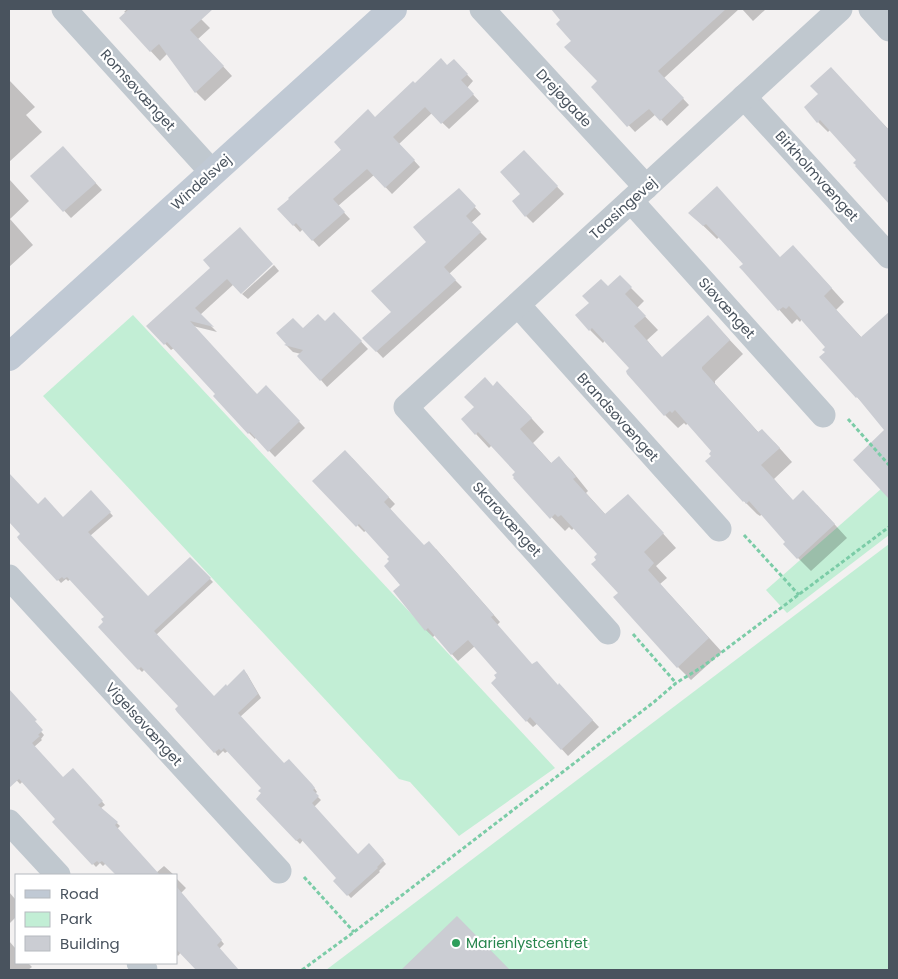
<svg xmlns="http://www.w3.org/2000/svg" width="898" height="979" font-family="Poppins,sans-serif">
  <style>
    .green { fill: #c2eed5 }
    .shadow { fill: #0003 }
    .building { fill: #cbcdd3 }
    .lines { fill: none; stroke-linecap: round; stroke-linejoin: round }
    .path { stroke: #7bcca7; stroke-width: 3; stroke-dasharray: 4 2.5; stroke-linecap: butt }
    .street { stroke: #c0c8cf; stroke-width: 25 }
    .secondary { stroke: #c0c9d4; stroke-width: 28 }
    .leisure-dot { fill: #2e9e5b; stroke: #fff; stroke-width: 2 }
    .labels { text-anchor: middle; stroke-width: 4.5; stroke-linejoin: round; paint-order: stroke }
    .street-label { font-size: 14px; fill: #49535e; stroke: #fff }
    .leisure-label { font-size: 14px; fill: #27864d; stroke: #fff; text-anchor: start }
  </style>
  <rect width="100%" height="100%" fill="#f3f1f1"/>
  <!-- green -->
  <g class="green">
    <polygon points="133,315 555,768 459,836 410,782 399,779 43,396"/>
    <polygon points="889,482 889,535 787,613 766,590"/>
    <polygon points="889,544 889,970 326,970"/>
  </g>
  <!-- shadow -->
  <g class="shadow">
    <polygon points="127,9 191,9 210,28 198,39 232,76 205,101 196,92 168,53 160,61 120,18 126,13 124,12"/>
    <polygon points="629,9 739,9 664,78 689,105 667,126 656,114 635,132 593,87 599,81 576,58"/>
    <polygon points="742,9 766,9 753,21"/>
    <polygon points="447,67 460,67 473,81 467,88 479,101 449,129 432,113 399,144 420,167 392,194 374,175 338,206 350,219 319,247 303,229 300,232 279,209 375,118 415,84"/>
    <polygon points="841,79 889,130 889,202 857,166 858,160 830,130 828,132 818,122"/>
    <polygon points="9,80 35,107 26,115 42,132 9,162"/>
    <polygon points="70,155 102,190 71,218 32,176"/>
    <polygon points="531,159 564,194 533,223 526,216 521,194"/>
    <polygon points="9,179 29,201 10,219 33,245 9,267"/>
    <polygon points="459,190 481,214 471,223 487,239 449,274 462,287 383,358 364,338 392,312 428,242"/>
    <polygon points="690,213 781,258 806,260 844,302 836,310 862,338 885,317 889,321 889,496 877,484 886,430 870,410 857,397 826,352 827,347 802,319 800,322 797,319 792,324 743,269 744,264 719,237 717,239"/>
    <polygon points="205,260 234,284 200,315 217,332 193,326 257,395 272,393 305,428 275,457 256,437 255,439 249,433 217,394 174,348 171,350 148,326 212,268"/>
    <polygon points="274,265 279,271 248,299 242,294"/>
    <polygon points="620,277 644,301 637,308 658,330 647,340 662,358 708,317 743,354 715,381 715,384 759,433 775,443 792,462 774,479 793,501 817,505 847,538 811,571 798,558 787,542 762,514 760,516 757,514 744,501 712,456 713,451 688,423 686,425 684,423 678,428 665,415 630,368 605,340 603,343 590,330 608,288"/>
    <polygon points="341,320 368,349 327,387 321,380 301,354 293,352 286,345 303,330 325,322"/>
    <polygon points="494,388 511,396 544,432 533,443 552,464 559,458 572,471 588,491 586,493 606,515 641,509 676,548 656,566 667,578 660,584 722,652 691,680 678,667 619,593 598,560 599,554 574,528 572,530 569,527 565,531 514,478 516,472 492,445 489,448 476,434"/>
    <polygon points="352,458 395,504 390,509 424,547 436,549 500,622 497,625 532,666 566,692 599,727 568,756 538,723 533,727 527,721 498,678 498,673 475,646 458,661 435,635 433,637 426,630 394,591 402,585 390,562 391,557 367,530 364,532 314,481"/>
    <polygon points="9,474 38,506 63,519 91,492 113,516 90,536 148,598 190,558 213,582 156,635 214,697 227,688 244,671 247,674 261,698 240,717 284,765 289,761 315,789 317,792 315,794 321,800 314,807 358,855 369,845 386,864 379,871 380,872 351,898 335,881 337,878 303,840 300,844 257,799 263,793 263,788 228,751 225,753 223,751 218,756 215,752 178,711 180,706 145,669 142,672 140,670 100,627 105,622 105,617 71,579 68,581 66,579 61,583 20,539 22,534 9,520"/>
    <polygon points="9,696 44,735 41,739 42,740 34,747 63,779 73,769 105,805 101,808 120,826 117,829 156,873 164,866 174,875 117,875 106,863 103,866 100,863 96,867 54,822 57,819 23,781 20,784 9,772"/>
    <polygon points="176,878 186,888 181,893 224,944 219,949 238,970 197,970 181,952 178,956 176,954"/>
    <polygon points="9,892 16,900 16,917 9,924"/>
    <polygon points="457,918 509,970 402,970"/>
    <polygon points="9,941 16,949 16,963 28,963 32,967 28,970 9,970"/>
  </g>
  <!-- building -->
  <g class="building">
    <polygon points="129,9 213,9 190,30 224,66 195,93 159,44 150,52 119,18"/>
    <polygon points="551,9 726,9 658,71 684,98 660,121 649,109 627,127 591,87 597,81 564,47 571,41 556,24 560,20"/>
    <polygon points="441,58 447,65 454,59 468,74 461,80 474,94 441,124 425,107 393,137 415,160 385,188 367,169 333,199 345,212 312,241 296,223 293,226 277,209 289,199 288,198 341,150 334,142 368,109 375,117 413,81 415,83"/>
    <polygon points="831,67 889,130 889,204 855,166 856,165 853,163 856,160 820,120 817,123 804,107 818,94 810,86"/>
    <polygon points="63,146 96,183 63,212 30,176"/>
    <polygon points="524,150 558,186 525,217 512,201 520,194 500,172"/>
    <polygon points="717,186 780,257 793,245 832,288 824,296 861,337 889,312 889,499 853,460 884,430 857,397 856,398 819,357 825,352 822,350 825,347 789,306 786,309 783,307 778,311 742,270 739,267 743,264 706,224 703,226 688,213"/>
    <polygon points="459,188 476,206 466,216 481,232 444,267 456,280 376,352 362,338 391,312 371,291 426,242 413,227"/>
    <polygon points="240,227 273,264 241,294 227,279 195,308 214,327 190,321 257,394 266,385 300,421 268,452 250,432 248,434 213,396 215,394 167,342 164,345 146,326 210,268 203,260"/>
    <polygon points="620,275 632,287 625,294 646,316 634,326 662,357 708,315 730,340 702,367 702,369 758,432 762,429 780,448 761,465 793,500 803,490 835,524 797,559 783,544 785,542 749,501 746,504 744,501 743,502 705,461 711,456 709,454 711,451 675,410 672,413 670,411 664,416 627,374 626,371 629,368 592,328 589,331 575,315 589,303 582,296 601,279 608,286"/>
    <polygon points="334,312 362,341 320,381 297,356 303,350 284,345 286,344 276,333 293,318 303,328 318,314 325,321"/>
    <polygon points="485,377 493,386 497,381 532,418 520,429 551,463 559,456 576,477 573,479 605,514 628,494 664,533 644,552 654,563 648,570 709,638 677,668 613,597 618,593 591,564 596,560 594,557 597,554 561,515 558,517 555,514 550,519 513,478 514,477 512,475 515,472 478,432 475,435 461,419 474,407 464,397"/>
    <polygon points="345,450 389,497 384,502 424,545 429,541 494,615 491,617 532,664 537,661 558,685 559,683 593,720 561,750 530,717 526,722 491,683 496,678 494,675 497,673 468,640 451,655 428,628 425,631 393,591 400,585 384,566 389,561 387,559 389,557 359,524 356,527 312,481"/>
    <polygon points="9,473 38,504 45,497 63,517 91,490 111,512 88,532 148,596 190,557 211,578 154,631 214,696 226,684 227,686 244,669 258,694 238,713 284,763 289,759 312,784 315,788 313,790 319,796 312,803 358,854 369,843 384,860 377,867 378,868 347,896 333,881 336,878 300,838 296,841 256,799 261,793 258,791 261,788 224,748 221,751 219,749 214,753 177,712 175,709 178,706 141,667 138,670 135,667 98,627 103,622 101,619 104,617 67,577 64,579 62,577 57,581 19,540 17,537 20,534 9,522"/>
    <polygon points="9,689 37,720 35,721 43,730 38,735 40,736 32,743 63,777 73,768 103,801 98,805 118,822 115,825 160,875 116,875 102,861 99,863 97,861 92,865 52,822 55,819 19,779 9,788"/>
    <polygon points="176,886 222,940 217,945 239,970 196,970 176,949"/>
    <polygon points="457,916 510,970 401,970"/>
  </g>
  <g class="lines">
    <!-- path -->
    <g class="path">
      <polyline points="848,419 889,465"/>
      <polyline points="744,535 799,595"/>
      <polyline points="633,634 676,683"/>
      <polyline points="304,877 354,932"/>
      <polyline points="302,970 354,932 654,702 676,683 702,667 889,527"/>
    </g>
    <!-- street -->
    <g class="street">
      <polyline points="64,9 212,172"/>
      <polyline points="482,9 646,187"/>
      <polyline points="871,9 889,29"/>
      <polyline points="744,97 889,256"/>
      <polyline points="631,201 823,415"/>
      <polyline points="518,305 719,529"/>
      <polyline points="9,577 279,871"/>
      <polyline points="608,632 406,407 840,9"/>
      <polyline points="9,822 58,875"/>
      <polyline points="139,963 145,970"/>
    </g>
    <!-- secondary -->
    <polyline class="secondary" points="9,357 393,9"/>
  </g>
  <!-- markers -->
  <circle class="leisure-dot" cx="456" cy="943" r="5"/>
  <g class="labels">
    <!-- street labels -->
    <g class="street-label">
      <text transform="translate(138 90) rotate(48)" y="5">Romsøvænget</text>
      <text transform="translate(564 98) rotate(47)" y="5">Drejøgade</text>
      <text transform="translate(817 176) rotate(48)" y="5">Birkholmvænget</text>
      <text transform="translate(201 182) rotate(-42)" y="5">Windelsvej</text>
      <text transform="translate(623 208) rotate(-42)" y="5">Taasingevej</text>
      <text transform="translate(727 308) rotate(48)" y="5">Siøvænget</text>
      <text transform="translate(618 417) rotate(48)" y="5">Brandsøvænget</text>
      <text transform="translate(507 519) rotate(48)" y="5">Skarøvænget</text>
      <text transform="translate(144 724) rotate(48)" y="5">Vigelsøvænget</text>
    </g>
    <!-- leisure labels -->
    <g class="leisure-label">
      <text x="466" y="948">Marienlystcentret</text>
    </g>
  </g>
  <!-- border -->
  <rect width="898" height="979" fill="none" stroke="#49535e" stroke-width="20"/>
  <!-- legend -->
  <rect x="15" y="874" width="162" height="90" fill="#ffffff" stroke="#b6babf"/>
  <rect x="25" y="890" width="25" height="8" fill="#c0c9d4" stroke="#b6babf"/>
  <text x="60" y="899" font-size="15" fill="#49535e">Road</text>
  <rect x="25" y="912" width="25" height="15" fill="#c2eed5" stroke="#b6babf"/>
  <text x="60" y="924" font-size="15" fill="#49535e">Park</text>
  <rect x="25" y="936" width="25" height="15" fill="#cbcdd3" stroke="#b6babf"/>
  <text x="60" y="949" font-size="15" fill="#49535e">Building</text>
</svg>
